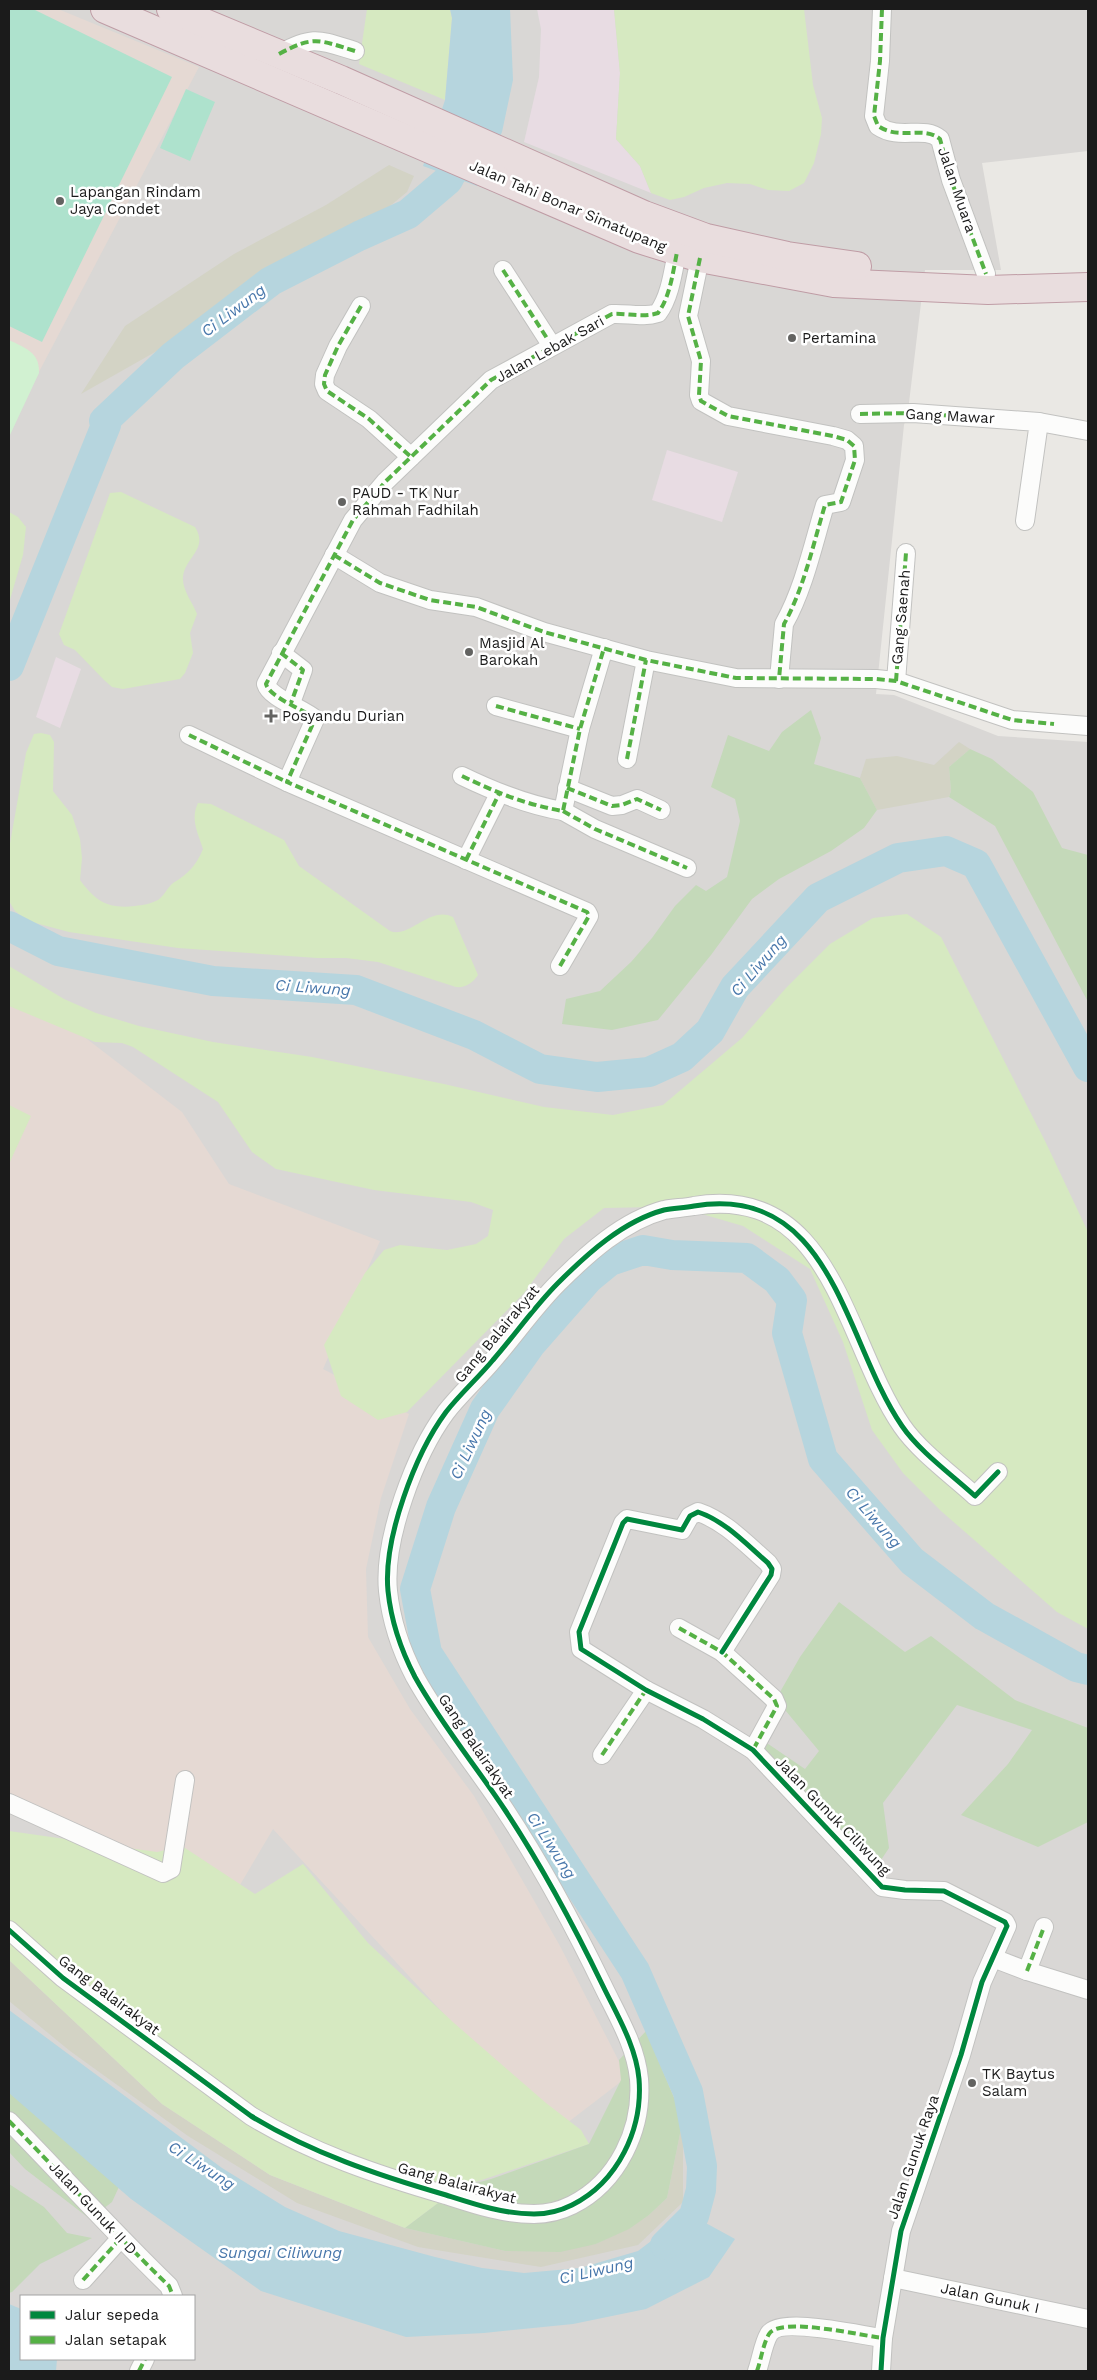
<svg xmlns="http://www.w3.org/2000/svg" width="1097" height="2380" font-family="'Work Sans',sans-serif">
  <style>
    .residential { fill: #d9d7d5; fill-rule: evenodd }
    .industrial { fill: #e8dce3 }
    .military { fill: #e5d9d3 }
    .construction { fill: #d3d3c5 }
    .grass { fill: #d6e9c1 }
    .forest { fill: #c4d9b9 }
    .park { fill: #d1f1d1 }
    .pitch { fill: #aee2cd }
    .water { fill: #b6d5de }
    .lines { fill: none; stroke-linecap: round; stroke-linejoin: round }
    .river { stroke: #b6d5de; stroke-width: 30 }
    .street-casing { stroke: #c2c2c0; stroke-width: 20 }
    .highway-casing { stroke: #bf9ca5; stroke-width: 30 }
    .street { stroke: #fcfcfb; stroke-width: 18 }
    .highway { stroke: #e9ddde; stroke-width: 28 }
    .quiet { stroke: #55b145; stroke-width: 4; stroke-dasharray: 8 4; stroke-linecap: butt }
    .cycleway-casing { stroke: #fff; stroke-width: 8 }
    .cycleway { stroke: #00873e; stroke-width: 5 }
    .poi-dot { fill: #636361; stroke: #fff; stroke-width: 2 }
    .labels { text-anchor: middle; stroke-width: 5; stroke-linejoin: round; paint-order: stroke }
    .street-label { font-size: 15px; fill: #1b1b1b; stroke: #fff }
    .poi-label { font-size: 15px; fill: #1b1b1b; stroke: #fff; text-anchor: start }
    .water-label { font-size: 16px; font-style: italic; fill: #4877ab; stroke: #fff }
  </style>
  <rect width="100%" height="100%" fill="#eae8e4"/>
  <!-- residential -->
  <path class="residential" d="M9,9H1088V151L982,163L1001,270H925L908,411L904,425L876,694L894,695L998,736L1088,742V2371H9ZM21,2296H194V2359H21Z"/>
  <!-- industrial -->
  <g class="industrial">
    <polygon points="537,9 614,9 620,73 616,139 640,166 651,193 524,142 539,77 541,29"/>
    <polygon points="667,450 738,472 722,522 652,500"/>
    <polygon points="56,657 81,669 60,728 36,717"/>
  </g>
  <!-- military -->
  <g class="military">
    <polygon points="9,9 58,9 199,67 40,370 9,435"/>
    <polygon points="9,993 57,1016 182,1112 229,1184 380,1241 323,1369 409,1414 381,1498 366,1569 368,1637 410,1709 474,1796 560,1946 627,2077 554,2133 273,1829 227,1907 9,1809"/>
  </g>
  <!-- construction -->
  <g class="construction">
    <polygon points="389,165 414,176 407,192 390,206 318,248 171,343 81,394 125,326 234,254 326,205"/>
    <polygon points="959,742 970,749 949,767 951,791 949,797 877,810 860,778 866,759 897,756 934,765"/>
    <polygon points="9,1960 162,2104 270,2175 405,2228 505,2251 596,2244 629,2228 649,2215 667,2198 683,2119 683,2202 638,2245 541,2267 418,2247 297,2203 188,2136 70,2051 9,2001"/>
  </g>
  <!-- grass -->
  <g class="grass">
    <polygon points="367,9 450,9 452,18 445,100 359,64"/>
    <polygon points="614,9 804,9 813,85 822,118 821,134 814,163 804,183 789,191 768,190 750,184 727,183 704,188 684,197 670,200 651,193 640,166 616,139 620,73"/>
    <path d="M121,492L195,527C209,549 185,557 183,577C182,590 193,603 197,614L190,633L193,653L185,673L180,679L123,689L112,687L104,680L75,650L64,645L59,634L110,493Z"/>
    <polygon points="9,512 18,517 26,527 23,555 9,603"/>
    <path d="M41,733L50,735L54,742L53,791L72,815L80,839L82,858L80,880C96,902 109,909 135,906C143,905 150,904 158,900C164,896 167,888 173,883C188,874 196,866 203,849C198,833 190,819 198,803L211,804L284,840L299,866L390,931C409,939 430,905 453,917L478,975C473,983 465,988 456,987L378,962L346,958H317L178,948L69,932L28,921L15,911L9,901V849L26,753L34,734Z"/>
    <polygon points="907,914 941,937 1046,1143 1088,1232 1088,1629 1057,1612 941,1511 903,1473 872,1430 843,1342 810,1269 743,1226 695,1212 656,1207 604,1208 564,1239 524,1293 407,1412 378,1420 341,1396 324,1345 365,1273 384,1250 400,1245 447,1250 476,1244 488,1236 493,1210 471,1202 374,1190 276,1169 252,1152 218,1102 133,1047 122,1043 95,1042 9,1006 9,966 64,999 96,1013 139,1026 213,1042 312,1057 444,1084 544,1107 613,1115 663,1105 742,1038 786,988 830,944 873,918"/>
    <polygon points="9,1105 31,1116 9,1164"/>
    <polygon points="9,1831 157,1852 182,1846 255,1894 303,1864 368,1943 454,2023 546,2103 581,2130 589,2144 458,2188 405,2228 270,2175 162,2104 9,1960"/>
  </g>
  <!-- forest -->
  <g class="forest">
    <polygon points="811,710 821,738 814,764 860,778 877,810 864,828 831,851 779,879 752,899 711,955 658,1020 612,1030 562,1024 566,999 600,991 631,962 652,938 675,906 696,885 706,891 727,877 740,821 735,799 711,787 728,735 769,751 782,732"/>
    <polygon points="970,749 992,759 1033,792 1062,848 1088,855 1088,1002 995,826 949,797 951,791 949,767"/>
    <polygon points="839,1602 905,1652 931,1636 1015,1700 1088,1728 1088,1822 1038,1847 961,1815 1008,1764 1032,1730 957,1705 883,1803 889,1848 881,1860 860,1854 756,1751 761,1739 805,1769 819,1751 776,1699 800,1657"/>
    <polygon points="646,2031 683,2119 667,2198 649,2215 629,2229 596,2244 560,2252 505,2251 405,2228 458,2188 491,2179 589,2144 621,2080 619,2060"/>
    <polygon points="9,2093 24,2101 124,2176 112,2202 90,2219 25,2169 9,2152"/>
    <polygon points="9,2184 44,2207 67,2233 92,2238 40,2264 12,2292 9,2293"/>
  </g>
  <!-- park -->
  <path class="park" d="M9,340C25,348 40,352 39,373L9,437Z"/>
  <!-- pitch -->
  <g class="pitch">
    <polygon points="9,9 33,9 172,77 42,342 9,326"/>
    <polygon points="186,89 215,102 190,161 160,148"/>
  </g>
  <!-- water -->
  <g class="water">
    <polygon points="450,9 510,9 513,80 502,132 477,186 423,166 445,100 452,18"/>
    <polygon points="9,2010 222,2168 285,2207 339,2231 435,2257 482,2268 524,2273 580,2268 638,2251 663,2232 682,2210 735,2239 709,2277 646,2309 573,2324 484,2333 406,2337 261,2291 131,2199 9,2093"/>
    <polygon points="9,2304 21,2309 21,2359 57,2359 56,2371 9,2371"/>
  </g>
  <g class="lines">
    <!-- river -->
    <g class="river">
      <polyline points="9,666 106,425 104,421 173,356 271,281 359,236 408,214 448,180 470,139"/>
      <polyline points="9,926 58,951 213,981 356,990 474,1035 540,1069 597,1077 649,1072 682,1057 710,1031 735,987 818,898 898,858 946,851 976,864 1088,1067"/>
      <polyline points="665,2245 694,2216 701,2190 702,2166 688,2092 635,1971 427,1653 415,1589 441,1507 485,1409 531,1344 588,1279 610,1261 643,1250 672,1255 747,1258 777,1280 792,1300 787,1333 823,1459 912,1561 984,1616 1076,1667 1088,1670"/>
    </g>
    <!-- street casing -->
    <g class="street-casing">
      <g id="street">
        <path d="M882,9L880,61L874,116L878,126C900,141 923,125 940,139L951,180L986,274"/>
        <path d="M279,54C314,35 319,40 355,51"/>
        <path d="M700,258L688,316L701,361L699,395L701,401L728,416L833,436L847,440L854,446L855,460L841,502L825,505C813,545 804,588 784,624L779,679"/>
        <polyline points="503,270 552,346"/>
        <polyline points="361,306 338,346 325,375 324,384 327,391 369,419 411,457"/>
        <polyline points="860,414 913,413 1039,422 1025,521"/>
        <polyline points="1039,422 1088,431"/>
        <polyline points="334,555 380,583 430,600 476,607 544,632 646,660 736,678 876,679 896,681 1012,720 1088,726"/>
        <polyline points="281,653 303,670 291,703"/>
        <polyline points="896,681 906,553"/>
        <polyline points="496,706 580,729"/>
        <polyline points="189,735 287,782"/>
        <polyline points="627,759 646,660"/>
        <path d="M462,776C495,792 527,805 563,811L580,729L604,648"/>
        <polyline points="567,788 612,806 622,805 637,799 661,810"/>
        <polyline points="563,811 595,829 687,868"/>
        <polyline points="466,860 499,794"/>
        <path d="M560,966L589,916L587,912L287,782L315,719C302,708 270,698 266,684L353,520L385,482L491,380L612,314C627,313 643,318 658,313C670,297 673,272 677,252"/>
        <polyline points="679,1628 722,1652 774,1699 777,1706 753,1750"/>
        <path d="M722,1652L771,1575L772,1569L768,1563C746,1544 725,1521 698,1512L690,1516L682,1530L627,1519L623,1523L579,1632L581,1649L646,1690L703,1719L753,1750L882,1887L905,1890L944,1891L1005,1922L1007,1926L982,1982L961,2055L901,2231L883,2338L881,2371"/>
        <polyline points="602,1755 646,1690"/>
        <polyline points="9,1803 163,1873 171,1869 185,1780"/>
        <path d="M9,1930L63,1978L251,2116C312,2153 377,2175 446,2195C474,2204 503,2214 534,2214C547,2214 560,2211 572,2205C618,2182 643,2129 639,2079C636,2046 617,2015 603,1986C574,1926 542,1866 505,1810C476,1766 441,1724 415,1677C402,1652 391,1620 388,1591C383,1539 415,1454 446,1412C460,1394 478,1378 493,1360C515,1335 534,1307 558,1283C587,1254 623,1221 664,1210C674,1208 684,1208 694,1206C833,1183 844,1342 902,1426C919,1451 952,1475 975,1496L998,1472"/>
        <polyline points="993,1958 1027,1971 1088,1990"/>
        <polyline points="1027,1971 1044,1927"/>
        <path d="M9,2121C63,2176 114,2233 169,2286L173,2296"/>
        <polyline points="893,2278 1088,2319"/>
        <polyline points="83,2280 120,2239"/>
        <polyline points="139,2371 145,2359"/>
        <path d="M757,2371C761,2360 763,2344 769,2334C780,2316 863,2336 883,2338"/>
      </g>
    </g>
    <!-- highway casing -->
    <g class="highway-casing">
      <g id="highway">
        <polyline points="105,9 639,239 700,258 834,283 988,290 1088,287"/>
        <polyline points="171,9 341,80 644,215 706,238 787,256 857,266"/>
      </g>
    </g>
    <!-- street -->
    <use href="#street" class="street"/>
    <!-- highway -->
    <use href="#highway" class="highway"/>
    <!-- quiet -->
    <g class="quiet">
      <path d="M882,9L880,61L874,116L878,126C900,141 923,125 940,139L951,180L986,274"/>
      <path d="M279,54C314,35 319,40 355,51"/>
      <path d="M700,258L688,316L701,361L699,395L701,401L728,416L833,436L847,440L854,446L855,460L841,502L825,505C813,545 804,588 784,624L779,679"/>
      <polyline points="503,270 552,346"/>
      <polyline points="361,306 338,346 325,375 324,384 327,391 369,419 411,457"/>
      <polyline points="860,414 913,413 955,416"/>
      <polyline points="334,555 380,583 430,600 476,607 544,632 646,660 736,678 876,679 896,681 1012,720 1054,724"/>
      <polyline points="281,653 303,670 291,703"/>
      <polyline points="896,681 906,553"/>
      <polyline points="496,706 580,729"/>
      <polyline points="189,735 287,782"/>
      <polyline points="627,759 646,660"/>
      <path d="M462,776C495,792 527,805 563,811L580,729L604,648"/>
      <polyline points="567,788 612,806 622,805 637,799 661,810"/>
      <polyline points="563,811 595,829 687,868"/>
      <polyline points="466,860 499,794"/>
      <path d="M560,966L589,916L587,912L287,782L315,719C302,708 270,698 266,684L353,520L385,482L491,380L612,314C627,313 643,318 658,313C670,297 673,272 677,252"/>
      <polyline points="679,1628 722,1652 774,1699 777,1706 753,1750"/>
      <polyline points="602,1755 646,1690 642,1688"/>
      <polyline points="1027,1971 1044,1927"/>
      <path d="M9,2121C63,2176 114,2233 169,2286L173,2296"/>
      <polyline points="83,2280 120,2239"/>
      <polyline points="139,2371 145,2359"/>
      <path d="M757,2371C761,2360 763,2344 769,2334C780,2316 863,2336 883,2338"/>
    </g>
    <!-- cycleway casing -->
    <g class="cycleway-casing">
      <g id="cycleway">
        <path d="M722,1652L771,1575L772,1569L768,1563C746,1544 725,1521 698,1512L690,1516L682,1530L627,1519L623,1523L579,1632L581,1649L646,1690L703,1719L753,1750L882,1887L905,1890L944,1891L1005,1922L1007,1926L982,1982L961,2055L901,2231L883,2338L881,2371"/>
        <path d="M9,1930L63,1978L251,2116C312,2153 377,2175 446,2195C474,2204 503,2214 534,2214C547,2214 560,2211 572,2205C618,2182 643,2129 639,2079C636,2046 617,2015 603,1986C574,1926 542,1866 505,1810C476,1766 441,1724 415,1677C402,1652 391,1620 388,1591C383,1539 415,1454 446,1412C460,1394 478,1378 493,1360C515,1335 534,1307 558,1283C587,1254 623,1221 664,1210C674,1208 684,1208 694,1206C833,1183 844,1342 902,1426C919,1451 952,1475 975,1496L998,1472"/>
      </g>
    </g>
    <!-- cycleway -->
    <use href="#cycleway" class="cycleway"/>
  </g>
  <!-- markers -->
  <g class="poi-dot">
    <circle cx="60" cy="201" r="5"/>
    <circle cx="792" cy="338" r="5"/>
    <circle cx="342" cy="502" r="5"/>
    <circle cx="469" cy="652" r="5"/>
    <path d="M268.5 708.5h5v5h5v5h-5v5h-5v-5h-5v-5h5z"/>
    <circle cx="972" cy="2083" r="5"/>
  </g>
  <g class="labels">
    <!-- street labels -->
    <g class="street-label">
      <text transform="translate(957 190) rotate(71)" y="5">Jalan Muara</text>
      <text transform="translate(568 206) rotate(23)" y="5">Jalan Tahi Bonar Simatupang</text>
      <text transform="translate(550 349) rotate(-29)" y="5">Jalan Lebak Sari</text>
      <text transform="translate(950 416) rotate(3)" y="5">Gang Mawar</text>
      <text transform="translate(901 617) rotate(-85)" y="5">Gang Saenah</text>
      <text transform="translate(497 1334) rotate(-50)" y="5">Gang Balairakyat</text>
      <text transform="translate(476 1746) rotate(56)" y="5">Gang Balairakyat</text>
      <text transform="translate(833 1816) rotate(46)" y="5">Jalan Gunuk Ciliwung</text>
      <text transform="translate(109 1995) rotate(37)" y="5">Gang Balairakyat</text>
      <text transform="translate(913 2157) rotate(-71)" y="5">Jalan Gunuk Raya</text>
      <text transform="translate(457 2183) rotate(15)" y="5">Gang Balairakyat</text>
      <text transform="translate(93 2208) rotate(47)" y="5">Jalan Gunuk II D</text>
      <text transform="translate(990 2298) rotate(12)" y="5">Jalan Gunuk I</text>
    </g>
    <!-- poi labels -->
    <g class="poi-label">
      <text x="70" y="197">Lapangan Rindam<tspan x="70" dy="17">Jaya Condet</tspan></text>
      <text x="802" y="343">Pertamina</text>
      <text x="352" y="498">PAUD - TK Nur<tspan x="352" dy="17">Rahmah Fadhilah</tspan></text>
      <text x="479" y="648">Masjid Al<tspan x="479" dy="17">Barokah</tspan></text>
      <text x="282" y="721">Posyandu Durian</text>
      <text x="982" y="2079">TK Baytus<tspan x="982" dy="17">Salam</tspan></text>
    </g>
    <!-- water labels -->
    <g class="water-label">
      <text transform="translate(233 310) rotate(-37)" y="6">Ci Liwung</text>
      <text transform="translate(758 965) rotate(-49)" y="6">Ci Liwung</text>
      <text transform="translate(313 987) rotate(4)" y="6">Ci Liwung</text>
      <text transform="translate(470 1444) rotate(-65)" y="6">Ci Liwung</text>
      <text transform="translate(874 1517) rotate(49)" y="6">Ci Liwung</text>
      <text transform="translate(552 1845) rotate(57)" y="6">Ci Liwung</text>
      <text transform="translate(202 2165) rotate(33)" y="6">Ci Liwung</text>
      <text x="280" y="2258">Sungai Ciliwung</text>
      <text transform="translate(596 2270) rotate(-13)" y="6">Ci Liwung</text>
    </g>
  </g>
  <!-- border -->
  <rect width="1097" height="2380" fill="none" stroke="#1b1b1b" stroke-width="20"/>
  <!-- legend -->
  <rect x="20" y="2295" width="175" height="65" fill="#ffffff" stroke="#a4a4a4"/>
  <rect x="30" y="2311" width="25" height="8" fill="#00873e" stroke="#a4a4a4"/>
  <text x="65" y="2320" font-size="15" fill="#1b1b1b">Jalur sepeda</text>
  <rect x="30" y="2336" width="25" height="8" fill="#55b145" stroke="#a4a4a4"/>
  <text x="65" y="2345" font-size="15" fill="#1b1b1b">Jalan setapak</text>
</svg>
